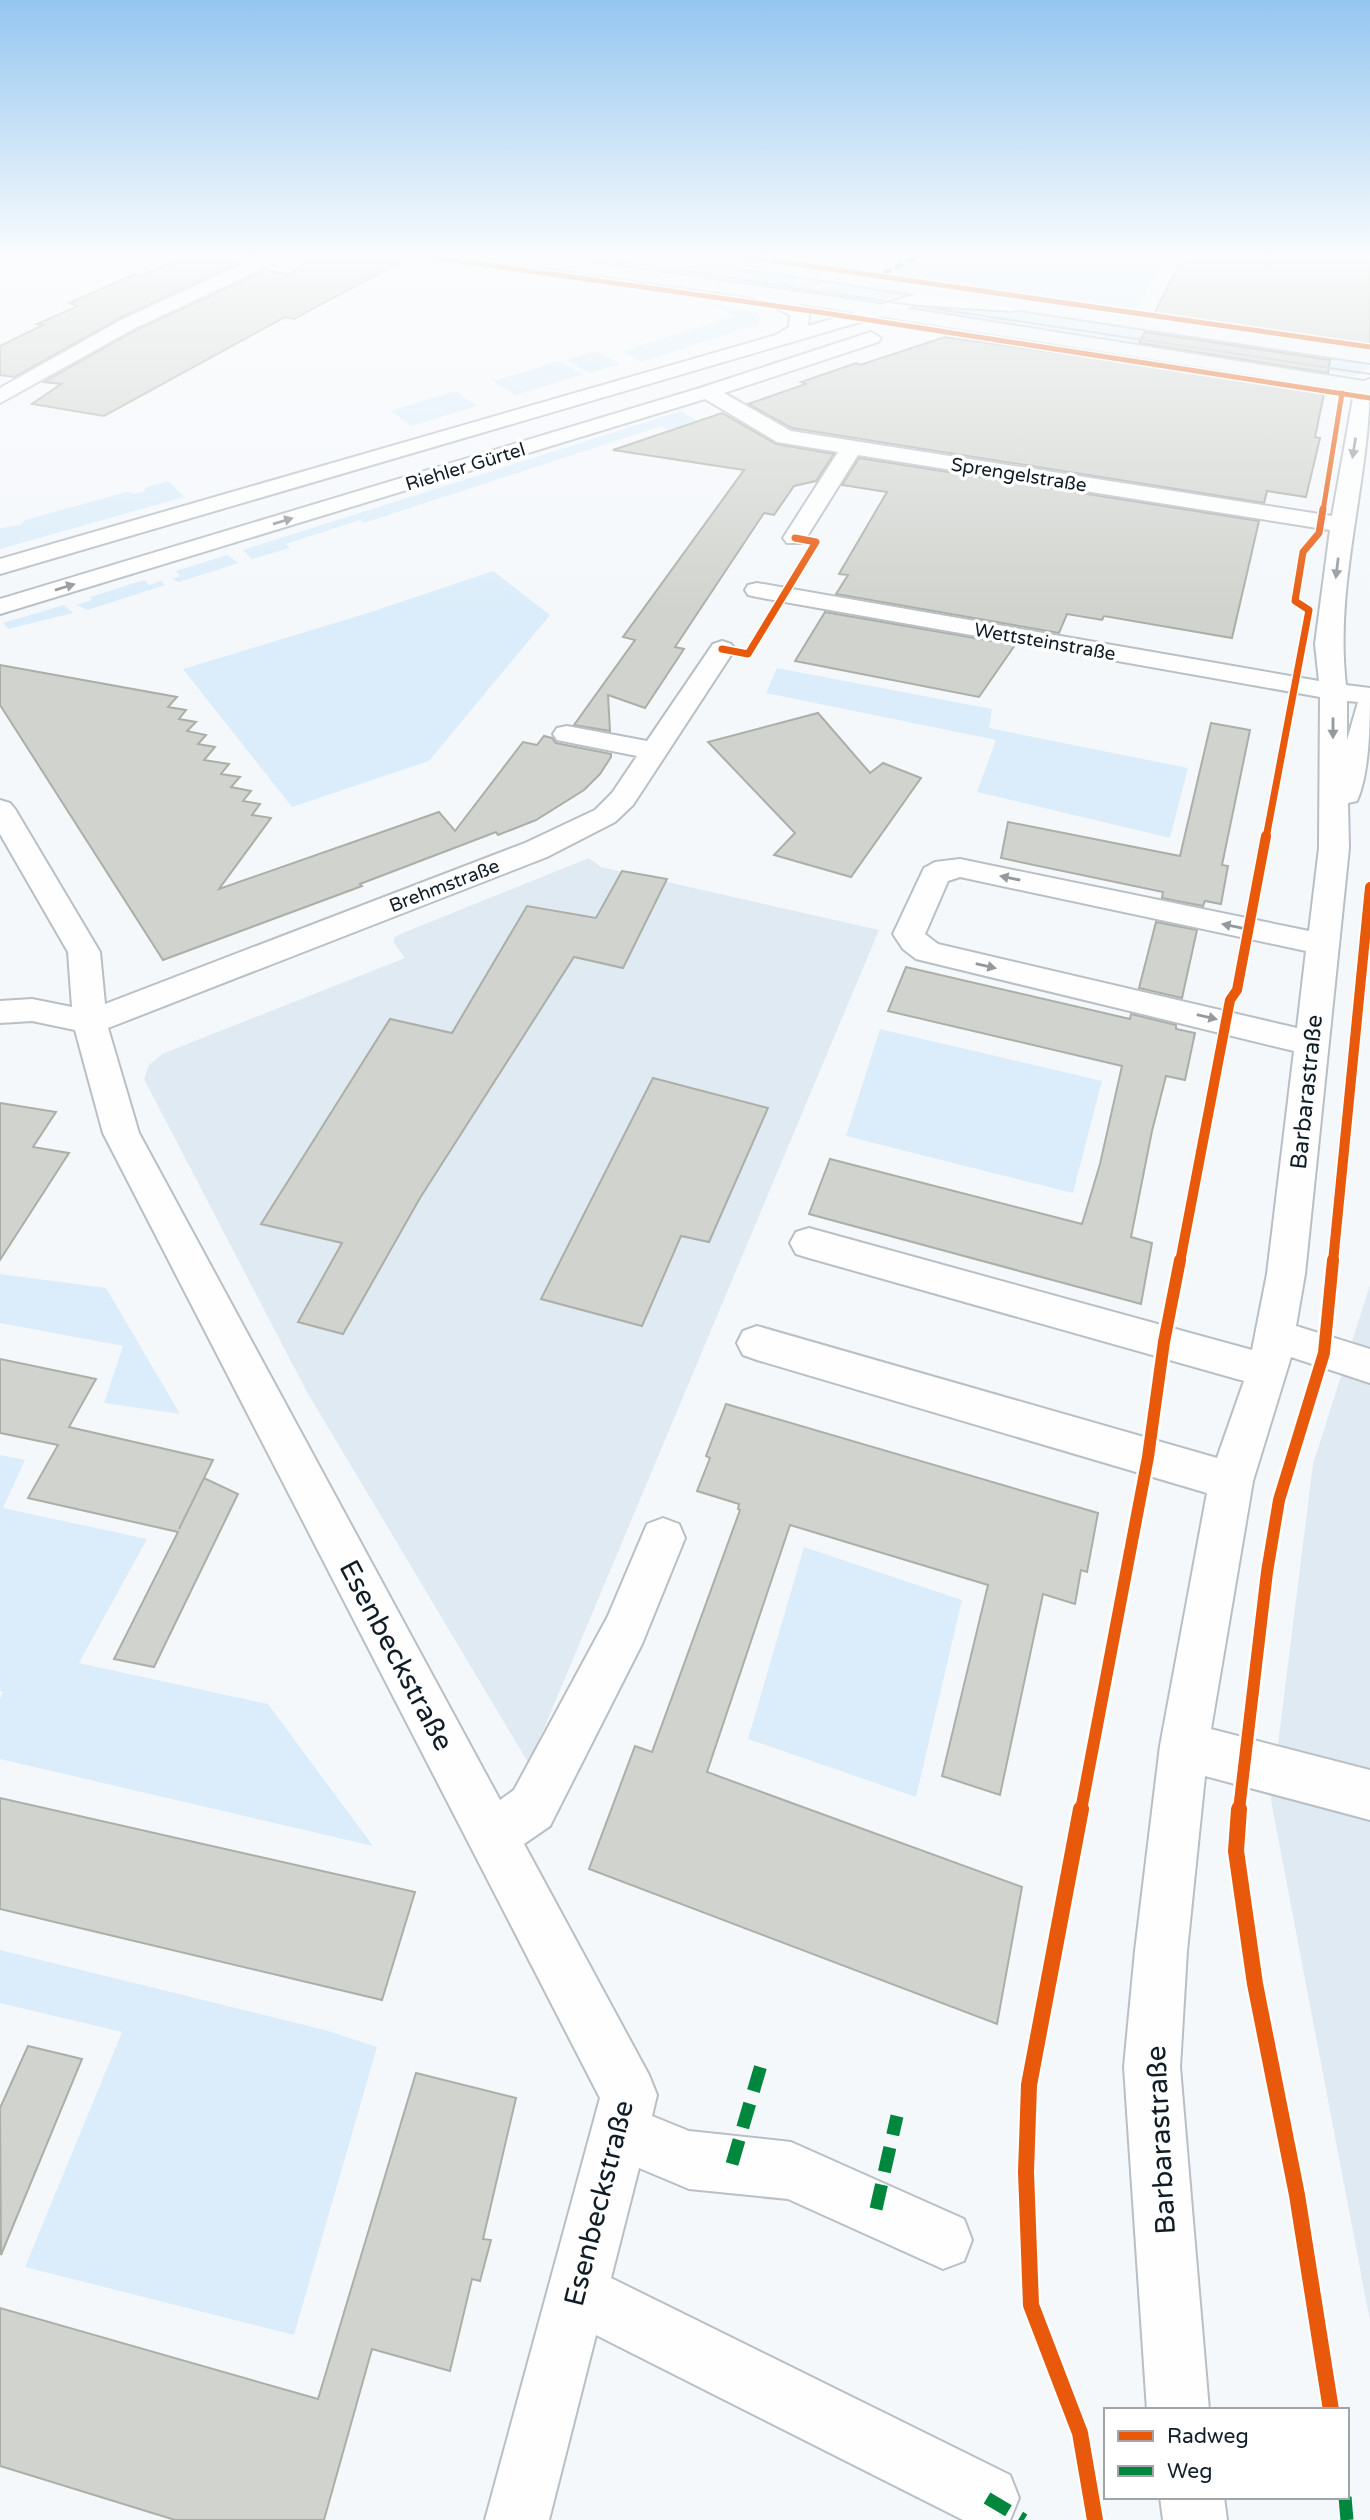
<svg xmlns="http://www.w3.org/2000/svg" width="1370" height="2520" font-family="'Varela Round',sans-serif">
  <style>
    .built { fill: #e0eaf2 }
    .green { fill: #dbedfa }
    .building { fill: #d1d3ce; stroke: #acaea8; stroke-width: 2 }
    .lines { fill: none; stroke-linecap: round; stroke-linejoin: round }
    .minor-casing { stroke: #b8bfc5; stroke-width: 4 }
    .major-casing { stroke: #bbc3c8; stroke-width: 4 }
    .minor { fill: #fefefe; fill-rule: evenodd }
    .major { fill: #f2f6f8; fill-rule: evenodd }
    .tram { stroke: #bbbcbe; stroke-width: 2 }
    .quiet-far1 { stroke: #00873e; stroke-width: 4.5; stroke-dasharray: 9 4.5; stroke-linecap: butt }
    .quiet { stroke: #00873e; stroke-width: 13; stroke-dasharray: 25 13; stroke-linecap: butt }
    .cycleway-far4-casing { stroke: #fff; stroke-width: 8 }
    .cycleway-far3-casing { stroke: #fff; stroke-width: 10 }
    .cycleway-far2-casing { stroke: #fff; stroke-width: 13 }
    .cycleway-far1-casing { stroke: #fff; stroke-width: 17 }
    .cycleway-casing { stroke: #fff; stroke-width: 20 }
    .cycleway-far4 { stroke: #e8590c; stroke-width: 5 }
    .cycleway-far3 { stroke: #e8590c; stroke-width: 7 }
    .cycleway-far2 { stroke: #e8590c; stroke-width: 10 }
    .cycleway-far1 { stroke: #e8590c; stroke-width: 12 }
    .cycleway { stroke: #e8590c; stroke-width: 16 }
    .oneway { fill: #93999d }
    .labels { text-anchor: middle; stroke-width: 7; stroke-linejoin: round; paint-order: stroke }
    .far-street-label { font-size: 19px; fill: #101d26; stroke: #fff }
    .street-label { font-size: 23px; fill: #101d26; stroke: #fff }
    .near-street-label { font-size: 28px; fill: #101d26; stroke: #fff }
  </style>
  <rect width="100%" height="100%" fill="#f5f8fb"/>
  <!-- built -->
  <g class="built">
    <polygon points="589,858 601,867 879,930 529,1764 307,1392 144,1079 149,1065 162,1054 405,958 394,943 394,938 398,935"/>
    <polygon points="1370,1285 1370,2321 1271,1800 1313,1464"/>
  </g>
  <!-- green -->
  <g class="green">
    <polygon points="549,257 668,257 802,276 798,280 823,283 790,293"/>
    <polygon points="919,257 1180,257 1158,270 1136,309 885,274"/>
    <polygon points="846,282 918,293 891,297 872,304 836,299 837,296 812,293"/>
    <polygon points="708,302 758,313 761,320 757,325 641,362 623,351 734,316"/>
    <polygon points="924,303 961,304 1196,335 1354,359 1370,367 1356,376 924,312 920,307"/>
    <polygon points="595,351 620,364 589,373 566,360"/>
    <polygon points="560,361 583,375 515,395 493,381"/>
    <polygon points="455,391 477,406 411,426 391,411"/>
    <polygon points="681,411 697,421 668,430 661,426 364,523 360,520 286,544 290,548 252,559 243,550"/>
    <polygon points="168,481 184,497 0,549 0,528 21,525 25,520 127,492 133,494 143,492 147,487"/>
    <polygon points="227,555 239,563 179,582 172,579 180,576 176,571"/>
    <polygon points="493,571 550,615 429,761 292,807 183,669 368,613"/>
    <polygon points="144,580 149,585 161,581 165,585 88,610 76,605 92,600 90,597"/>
    <polygon points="64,605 73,613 8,629 3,623"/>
    <polygon points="777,668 992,709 989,728 1188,768 1170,838 977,792 996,740 766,693"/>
    <polygon points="880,1029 1102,1081 1073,1193 846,1136"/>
    <polygon points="0,1274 106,1288 180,1414 104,1403 123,1346 0,1323"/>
    <polygon points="0,1455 25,1460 3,1508 147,1539 79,1663 268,1704 373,1846 0,1759 0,1699 3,1692 0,1691"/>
    <polygon points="804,1547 962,1600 916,1797 748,1739"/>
    <polygon points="0,1950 325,2030 377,2047 294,2335 25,2267 122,2032 0,2003"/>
  </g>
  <!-- building -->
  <g class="building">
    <polygon points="184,257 216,257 239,263 120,318 14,377 0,375 0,346 43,325 37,324 78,306 69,303 135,274 141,276"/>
    <polygon points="315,257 410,257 294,319 285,317 104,416 32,404 61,384 44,382 136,330 266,270 288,275"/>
    <polygon points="1193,257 1370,257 1370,345 1334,340 1334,343 1153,316 1178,266"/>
    <polygon points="1145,332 1330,360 1328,373 1139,343"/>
    <polygon points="945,337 1129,363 1131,359 1325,389 1315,437 1320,438 1306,497 1267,491 1264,503 792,428 748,404 806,384 801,382 856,363 860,365"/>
    <polygon points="722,413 776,444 834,454 816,481 794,486 774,515 764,513 675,647 684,649 645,708 608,695 610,731 574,725 635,640 623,637 744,470 613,450"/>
    <polygon points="859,458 1259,521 1232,638 1104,616 1102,620 1067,614 1059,633 836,594 848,575 839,574 887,492 842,485"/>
    <polygon points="825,612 1015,645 979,697 795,661"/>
    <polygon points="0,665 177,697 168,707 186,710 179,719 196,722 187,731 206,735 198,744 215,747 204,760 229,764 221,774 240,777 231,787 251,791 243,801 260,804 252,815 271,818 219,889 439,812 455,831 523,742 537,745 544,736 552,738 556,743 611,754 611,757 600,774 584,790 536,820 498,835 496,832 360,884 362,886 163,960 0,705"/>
    <polygon points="818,713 870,773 883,763 921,778 851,877 774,855 795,833 708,742"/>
    <polygon points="1211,723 1250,730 1222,865 1228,866 1221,904 1205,901 1203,906 1162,898 1163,892 1001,858 1008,822 1180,856"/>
    <polygon points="622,871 667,879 623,968 574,957 420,1198 343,1334 298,1322 342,1243 261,1224 390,1019 452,1033 527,906 596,918"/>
    <polygon points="1156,922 1197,930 1182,998 1139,988"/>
    <polygon points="906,967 1130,1019 1131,1014 1176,1025 1176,1029 1195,1033 1185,1080 1166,1076 1152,1131 1131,1237 1152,1243 1141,1304 809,1214 830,1159 1082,1224 1100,1164 1122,1066 888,1011"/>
    <polygon points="653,1078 768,1108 709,1242 681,1236 642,1326 541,1299"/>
    <polygon points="0,1103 56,1112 33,1147 69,1153 0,1260"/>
    <polygon points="0,1359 96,1379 69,1427 213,1460 179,1529 204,1478 238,1494 154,1667 114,1659 178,1532 28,1498 58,1445 0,1433"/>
    <polygon points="726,1404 1098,1513 1087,1572 1081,1570 1075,1604 1043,1594 1000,1795 942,1776 988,1585 790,1525 707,1772 1022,1887 997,2024 589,1869 635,1746 652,1752 740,1510 738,1509 739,1504 697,1491 710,1458 706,1456"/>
    <polygon points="0,1798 415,1892 382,2000 0,1909"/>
    <polygon points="28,2046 82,2059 1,2255 0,2108"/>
    <polygon points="416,2073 516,2098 483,2239 491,2240 480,2281 472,2279 450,2371 372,2349 324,2520 175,2520 0,2466 0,2308 318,2399"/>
  </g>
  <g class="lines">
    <!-- minor casing -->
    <g class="minor-casing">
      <g id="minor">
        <polygon points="258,257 282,257 279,261 135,328 0,403 0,388 121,320"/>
        <polygon points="767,257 787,257 772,270 760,270 757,266"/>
        <polygon points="762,288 803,306 809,314 808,326 917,294 1013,299 1022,305 1013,311 918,305 0,574 0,559 776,335 789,327 790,315 755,298 753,294 755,290"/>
        <path d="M871,332L881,338L878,342L724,393L791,431L1332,516L1355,387L1358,383L1370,379C1370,481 1334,582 1346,685L1370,688C1370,722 1370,771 1357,801L1348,803L1349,848L1305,1274L1296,1326L1370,1349V1383L1291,1357L1253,1481L1211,1729L1370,1770V1820L1205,1776L1187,1951L1180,2067L1209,2410H1147L1124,2067L1135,1951L1160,1746L1207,1493L757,1360L743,1355L737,1343L743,1331L757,1326L1217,1458L1244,1381L809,1258L796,1254L790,1243L796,1232L809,1228L1252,1350L1267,1274L1294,1051L916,959L903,949L893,934L924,868L935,862L960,859L1309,931L1319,848L1320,697L757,597L748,595L745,590L748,585L757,583L1319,681L1315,644L1330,530L858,455L803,543H787L783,538L838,452L777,442L705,399L0,614V599L700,388ZM1347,701L1358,702L1347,740ZM960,877L1306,951L1297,1028L938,944L925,934L948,881Z"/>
        <polygon points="722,641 731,644 735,649 633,805 615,822 547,857 108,1028 139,1133 500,1800 514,1790 608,1616 647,1524 663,1518 679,1524 685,1538 642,1644 550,1826 524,1844 649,2075 657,2095 652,2116 689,2131 791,2142 964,2219 972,2240 964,2261 943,2269 788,2199 689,2189 639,2168 611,2278 1010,2475 1019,2498 1010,2520 963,2520 596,2335 549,2520 485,2520 600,2098 103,1133 75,1030 32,1021 0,1023 0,1001 32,999 72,1007 68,952 0,834 0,800 10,803 15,809 100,952 105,1004 525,843 595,810 612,793 637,756 557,740 553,734 557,728 567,726 647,741 713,644"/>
        <polygon points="1160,2497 1224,2497 1227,2520 1163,2520"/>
      </g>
    </g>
    <!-- major casing -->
    <g class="major-casing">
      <g id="major">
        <polygon points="501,257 548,257 828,296 1370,382 1370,394 828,308 510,262"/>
        <polygon points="693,257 738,257 1370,351 1370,363 702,262"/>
      </g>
    </g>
    <!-- minor -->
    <use href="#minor" class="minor"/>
    <!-- major -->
    <use href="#major" class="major"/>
    <!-- tram -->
    <polyline class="tram" points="591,257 1370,374"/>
    <!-- quiet-far1 -->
    <polyline class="quiet-far1" points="883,274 917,257"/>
    <!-- quiet -->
    <g class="quiet">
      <polyline points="732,2164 764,2055"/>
      <polyline points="876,2209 897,2116"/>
      <polyline points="1345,2497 1347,2520"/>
      <polyline points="987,2498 1024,2520"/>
    </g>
    <!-- cycleway-far4 casing -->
    <g class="cycleway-far4-casing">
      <g id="cycleway-far4">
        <polyline points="430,257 818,312 1370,398"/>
        <polyline points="747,257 1370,347"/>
        <polyline points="1323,511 1342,393"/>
      </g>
    </g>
    <!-- cycleway-far3 casing -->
    <g class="cycleway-far3-casing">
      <g id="cycleway-far3">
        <polyline points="722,649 748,654 816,542 795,538"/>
        <polyline points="1266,838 1309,610 1295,601 1303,552 1319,533 1323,509"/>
      </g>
    </g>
    <!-- cycleway-far2 casing -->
    <g class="cycleway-far2-casing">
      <g id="cycleway-far2">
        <polyline points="1180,1262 1230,1000 1237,990 1266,836"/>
        <polyline points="1333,1262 1370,887"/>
      </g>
    </g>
    <!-- cycleway-far1 casing -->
    <g class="cycleway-far1-casing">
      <g id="cycleway-far1">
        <polyline points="1081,1810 1148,1457 1164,1342 1180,1260"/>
        <polyline points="1239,1810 1267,1572 1279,1500 1324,1353 1333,1260"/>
      </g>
    </g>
    <!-- cycleway casing -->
    <g class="cycleway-casing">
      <g id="cycleway">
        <polyline points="1081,1809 1029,2085 1026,2172 1031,2305 1080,2433 1095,2520"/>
        <polyline points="1239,1809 1236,1851 1255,1984 1297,2195 1331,2410"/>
      </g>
    </g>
    <!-- cycleway-far4 -->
    <use href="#cycleway-far4" class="cycleway-far4"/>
    <!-- cycleway-far3 -->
    <use href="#cycleway-far3" class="cycleway-far3"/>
    <!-- cycleway-far2 -->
    <use href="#cycleway-far2" class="cycleway-far2"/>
    <!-- cycleway-far1 -->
    <use href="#cycleway-far1" class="cycleway-far1"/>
    <!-- cycleway -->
    <use href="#cycleway" class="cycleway"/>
  </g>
  <!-- one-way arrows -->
  <defs><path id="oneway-solid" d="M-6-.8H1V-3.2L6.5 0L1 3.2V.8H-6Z" transform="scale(1.75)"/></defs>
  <g class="oneway">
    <use href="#oneway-solid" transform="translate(1354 448) rotate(99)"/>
    <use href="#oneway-solid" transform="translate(283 521) rotate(-17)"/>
    <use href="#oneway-solid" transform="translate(1337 568) rotate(97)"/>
    <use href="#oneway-solid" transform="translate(65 587) rotate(-17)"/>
    <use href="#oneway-solid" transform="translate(1333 728) rotate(90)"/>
    <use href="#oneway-solid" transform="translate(1010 878) rotate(-168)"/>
    <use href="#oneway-solid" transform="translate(1232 926) rotate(-168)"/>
    <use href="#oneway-solid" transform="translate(986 966) rotate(13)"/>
    <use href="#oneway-solid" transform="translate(1207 1017) rotate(13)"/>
  </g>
  <!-- sky -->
  <linearGradient id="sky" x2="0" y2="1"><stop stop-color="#95c6f0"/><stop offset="0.42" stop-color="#fafcfd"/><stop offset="1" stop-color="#fafcfd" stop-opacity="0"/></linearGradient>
  <rect width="1370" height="610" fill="url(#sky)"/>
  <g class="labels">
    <!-- far-street labels -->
    <g class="far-street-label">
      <text transform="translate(465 466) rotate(-17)" y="7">Riehler Gürtel</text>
      <text transform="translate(1019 474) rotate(9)" y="7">Sprengelstraße</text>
      <text transform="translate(1045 641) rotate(10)" y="7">Wettsteinstraße</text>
      <text transform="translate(444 885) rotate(-21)" y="7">Brehmstraße</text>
    </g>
    <!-- street labels -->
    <g class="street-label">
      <text transform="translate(1306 1092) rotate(-84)" y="8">Barbarastraße</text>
    </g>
    <!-- near-street labels -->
    <g class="near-street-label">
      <text transform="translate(397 1655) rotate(62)" y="10">Esenbeckstraße</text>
      <text transform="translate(1160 2140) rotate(-93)" y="10">Barbarastraße</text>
      <text transform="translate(598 2203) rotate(-76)" y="10">Esenbeckstraße</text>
    </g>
  </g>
  <!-- legend -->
  <rect x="1104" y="2408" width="245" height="91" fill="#ffffff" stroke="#9fa5a8" stroke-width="2"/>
  <rect x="1118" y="2431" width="35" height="10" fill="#e8590c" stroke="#9fa5a8" stroke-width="2"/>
  <text x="1167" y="2443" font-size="21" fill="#101d26">Radweg</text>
  <rect x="1118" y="2466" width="35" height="10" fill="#00873e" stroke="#9fa5a8" stroke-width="2"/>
  <text x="1167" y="2478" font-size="21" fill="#101d26">Weg</text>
</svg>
